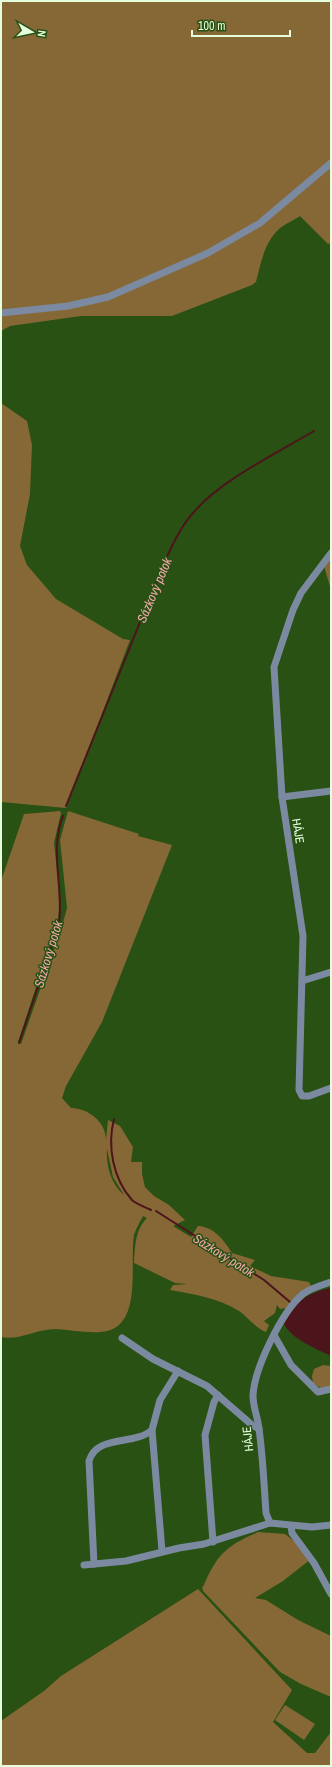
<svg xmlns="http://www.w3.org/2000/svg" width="332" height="1767" font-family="'Archivo Narrow',sans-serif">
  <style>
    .green { fill: #866837; fill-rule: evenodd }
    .water { fill: #4c141b }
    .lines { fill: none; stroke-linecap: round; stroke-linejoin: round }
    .stream { stroke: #4c141b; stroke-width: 2 }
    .minor { stroke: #7b8aa0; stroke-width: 7 }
    .labels { text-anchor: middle; stroke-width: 3; stroke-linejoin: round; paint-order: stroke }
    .street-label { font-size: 12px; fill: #e5fedc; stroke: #285113 }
    .water-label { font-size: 13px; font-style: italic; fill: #f5a8ab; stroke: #285113 }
  </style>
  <rect width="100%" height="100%" fill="#285113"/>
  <!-- green -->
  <g class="green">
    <path d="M1,1H331V243L328,244L300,216C293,221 286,223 279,229C264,243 261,263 256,282L252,285L172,316H81L10,326L1,331Z"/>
    <polygon points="1,403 27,421 32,445 30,494 20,546 27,565 56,599 123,639 130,640 66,808 1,802"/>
    <polygon points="331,548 331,590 324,566"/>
    <path d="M60,811L61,813L54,843L60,898L58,920L18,1042L21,1044L61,930L67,908L60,840L68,811L139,834L138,836L172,845L102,1022L66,1086L62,1098L71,1108C88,1108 106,1122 106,1140L108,1120L120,1126L133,1147L131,1162H142V1174L145,1187L154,1196L169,1205L185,1220L173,1226L191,1237L198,1226C214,1227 224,1240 232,1253L255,1260L250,1266L271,1276L309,1282L311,1286L299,1293L286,1308L280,1309L277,1305L275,1313L264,1321L269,1325L266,1332C256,1329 248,1317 239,1311C218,1298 194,1294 170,1290L173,1285L188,1284L175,1283L134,1263C135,1247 135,1230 147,1218L143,1216C140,1222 136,1228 134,1235C129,1264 144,1329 101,1332C86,1333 70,1330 55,1329C36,1329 19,1341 1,1337V881L24,814ZM107,1149L113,1177L124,1195C111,1184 106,1166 107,1149Z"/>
    <polygon points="323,1365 331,1366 331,1388 322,1389 313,1383 312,1376 314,1369"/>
    <path d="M258,1532L285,1534L298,1544L311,1559L283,1581L255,1598L266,1600L298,1620L331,1636V1697L301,1684L280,1672L203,1591L202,1586L203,1587C217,1554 226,1546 258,1532Z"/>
    <polygon points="198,1589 292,1690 273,1722 307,1753 315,1753 331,1732 331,1766 1,1766 1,1721 44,1691 61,1676"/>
    <polygon points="285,1705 315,1724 304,1740 275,1720"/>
  </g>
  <!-- water -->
  <path class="water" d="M331,1288V1356C315,1348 293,1340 284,1324C295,1302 306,1293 331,1288Z"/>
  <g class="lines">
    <!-- stream -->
    <g class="stream">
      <path d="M66,806L163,565C172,546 180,527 194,512C221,480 277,453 314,431"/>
      <path d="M19,1043L59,924C64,889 49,850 63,816"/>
      <path d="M114,1119C107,1146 113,1179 132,1200C136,1204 145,1207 151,1210"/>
      <polyline points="156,1211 264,1280 290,1302"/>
    </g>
    <!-- minor -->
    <g class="minor">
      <polyline points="1,313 68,306 108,297 208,253 260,223 331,163"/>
      <polyline points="331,553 301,593 293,610 274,667 282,797 303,936 299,1090 302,1096 309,1096 331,1088"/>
      <polyline points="282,797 331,791"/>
      <polyline points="302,981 331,972"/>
      <polyline points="274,1335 291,1365 318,1392 331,1389"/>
      <polyline points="122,1338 153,1359 207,1386 252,1425 259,1429"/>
      <polyline points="152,1430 162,1551"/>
      <path d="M270,1523L266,1513C264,1485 263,1457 259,1429C258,1418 253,1407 253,1396C254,1369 282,1311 303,1294C311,1288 322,1285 331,1282"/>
      <polyline points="291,1526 292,1533 314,1563 331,1594"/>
      <polyline points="213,1542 205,1435 214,1402 218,1395"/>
      <path d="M94,1564L89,1461C97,1434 134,1446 152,1430L160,1400L178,1371"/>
      <polyline points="84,1565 126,1561 179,1548 204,1544 270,1523 312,1527 331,1525"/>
    </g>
  </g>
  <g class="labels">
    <!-- street labels -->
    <g class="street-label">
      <text transform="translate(298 831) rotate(81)" y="4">HÁJE</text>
      <text transform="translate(248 1439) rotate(-96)" y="4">HÁJE</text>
    </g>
    <!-- water labels -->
    <g class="water-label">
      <text transform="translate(154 590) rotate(-67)" y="5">Sázkový potok</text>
      <text transform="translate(48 954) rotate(-73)" y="5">Sázkový potok</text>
      <text transform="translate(224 1255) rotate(32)" y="5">Sázkový potok</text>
    </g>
  </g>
  <!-- border -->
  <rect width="332" height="1767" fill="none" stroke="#e5fedc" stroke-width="4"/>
  <!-- north arrow -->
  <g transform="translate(32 32) rotate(99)" stroke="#285113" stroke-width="3" paint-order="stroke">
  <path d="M0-3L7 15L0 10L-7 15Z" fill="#e5fedc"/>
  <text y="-6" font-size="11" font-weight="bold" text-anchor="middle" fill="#e5fedc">N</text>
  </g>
  <!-- scale -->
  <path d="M192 30v6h98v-6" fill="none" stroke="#e5fedc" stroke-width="2"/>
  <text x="198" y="30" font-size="12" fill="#e5fedc" stroke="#285113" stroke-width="3" paint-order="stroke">100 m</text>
</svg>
